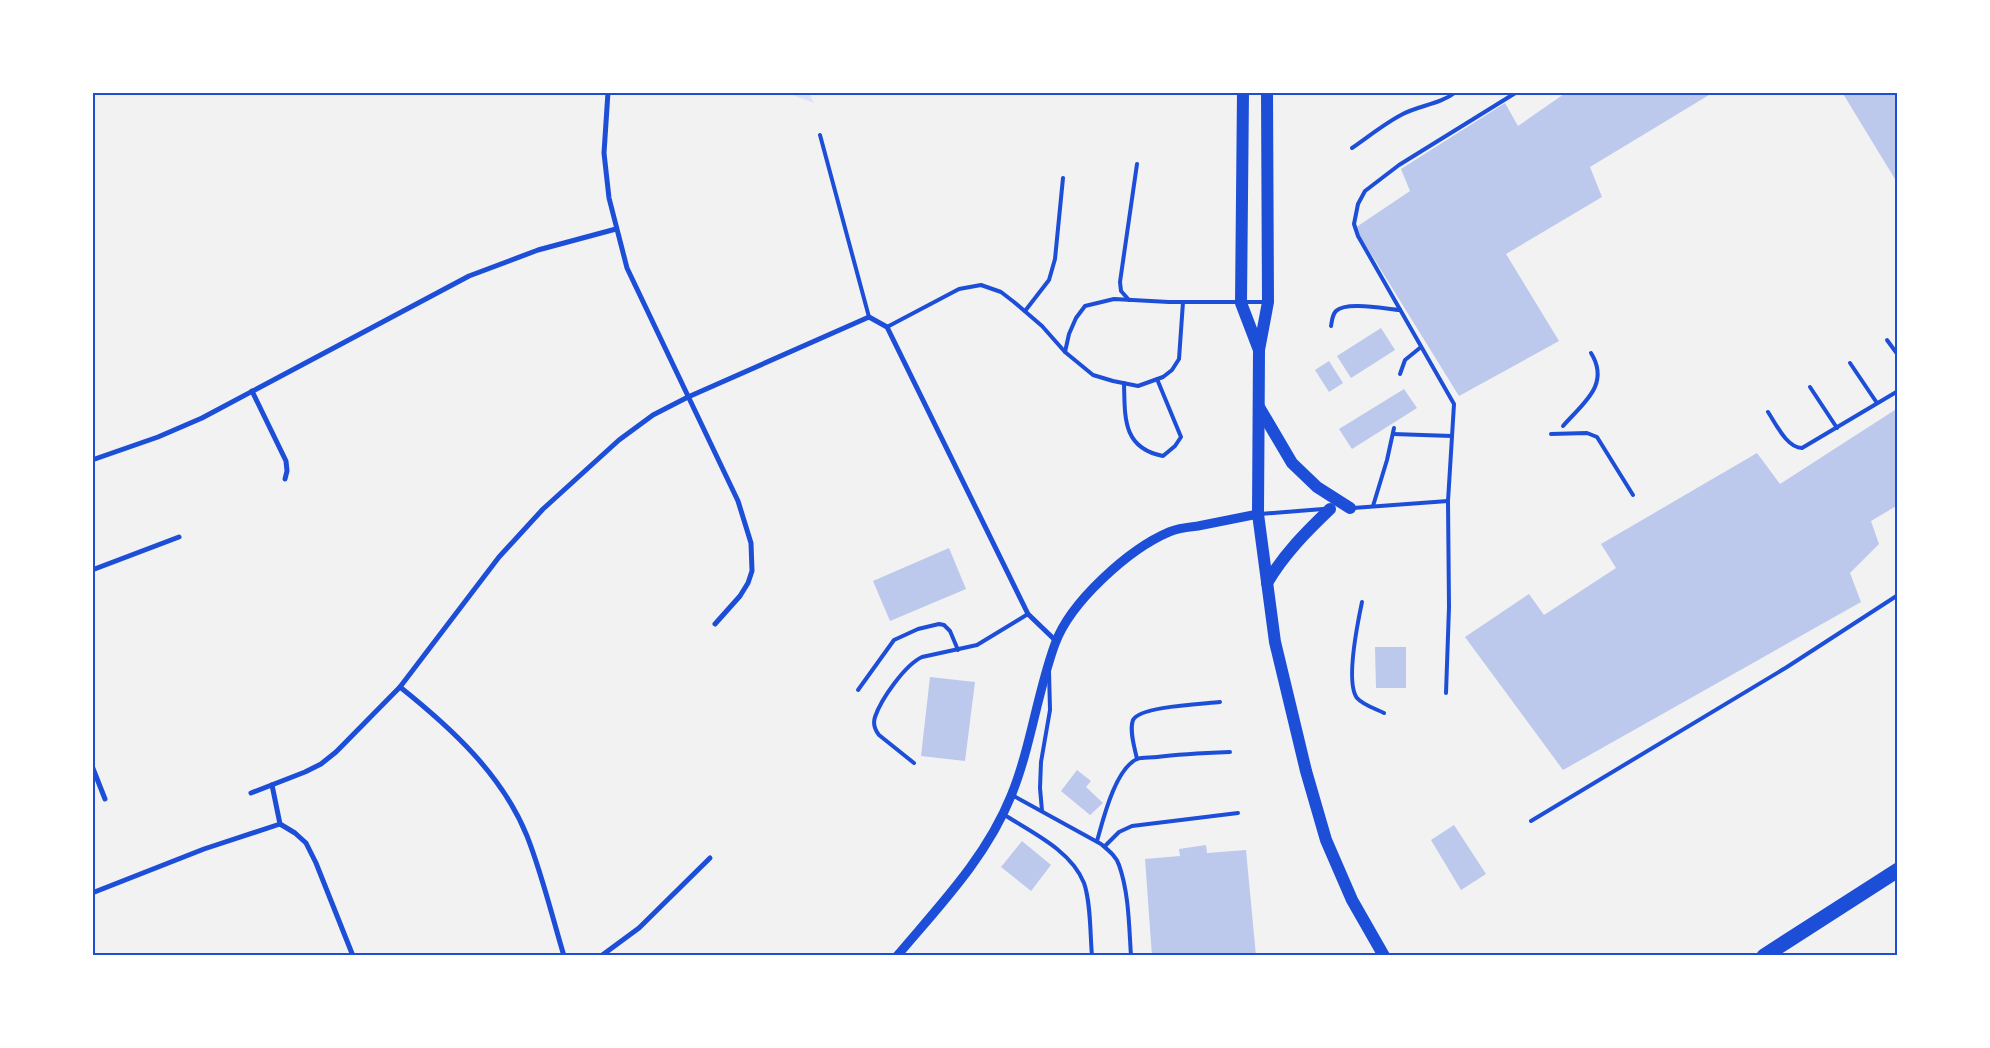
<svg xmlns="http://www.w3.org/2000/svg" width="1990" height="1048" font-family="'Noto Serif',serif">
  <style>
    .green { fill: #dbe4f7 }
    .building { fill: #bdc9ec }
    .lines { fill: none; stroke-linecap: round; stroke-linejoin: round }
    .service { stroke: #1d4ed8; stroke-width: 4 }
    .minor { stroke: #1d4ed8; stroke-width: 5 }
    .tertiary { stroke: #1d4ed8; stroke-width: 9 }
    .primary { stroke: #1d4ed8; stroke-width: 12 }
    .motorway { stroke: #1d4ed8; stroke-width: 15 }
    .neatline { fill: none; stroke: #1d4ed8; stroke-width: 2 }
  </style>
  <rect width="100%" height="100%" fill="#f2f2f2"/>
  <!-- green -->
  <polygon class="green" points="787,93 809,93 814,103"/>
  <!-- building -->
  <g class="building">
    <rect x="1367" y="92" width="82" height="3"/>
    <polygon points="1567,92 1714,92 1590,167 1602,197 1506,254 1559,341 1459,396 1355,228 1410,191 1401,169 1505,103 1518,126"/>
    <polygon points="1842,92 1898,92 1898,184"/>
    <polygon points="1381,328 1395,350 1351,378 1337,356"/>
    <polygon points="1329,361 1343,383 1329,392 1315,370"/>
    <polygon points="1404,389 1417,408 1352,449 1339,429"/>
    <polygon points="1898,408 1898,505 1871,521 1879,544 1850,573 1861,602 1563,770 1465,637 1529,594 1544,615 1616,568 1601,544 1757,453 1780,484"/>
    <polygon points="949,548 966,589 890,621 873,581"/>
    <polygon points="1375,647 1406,647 1406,688 1376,688"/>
    <polygon points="930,677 975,682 965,761 921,756"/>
    <polygon points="1077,770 1091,781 1086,787 1103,803 1090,815 1061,791"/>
    <polygon points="1454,825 1486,874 1461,890 1431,840"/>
    <polygon points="1022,841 1051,865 1031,891 1001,867"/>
    <polygon points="1206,845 1207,853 1246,850 1256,956 1152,956 1145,859 1180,856 1179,849"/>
  </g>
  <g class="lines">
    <!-- service -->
    <g class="service">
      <polyline points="820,135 869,317"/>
      <path d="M1352,148C1368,137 1384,124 1401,115C1419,105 1439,105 1456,92"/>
      <polyline points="1129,300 1121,291 1120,282 1137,164"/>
      <polyline points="1025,311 1049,280 1055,259 1063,178"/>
      <path d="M1331,326C1332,321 1332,315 1336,311C1346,301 1386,309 1400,310"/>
      <polyline points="887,327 959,289 981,285 1001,292 1014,302 1042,326 1065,352 1093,375 1113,381 1138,386 1163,377 1172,370 1179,359 1183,302"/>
      <polyline points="1887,340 1898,355"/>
      <polyline points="1065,352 1069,334 1076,318 1085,306 1114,299 1169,302 1266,302"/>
      <polyline points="1850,363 1877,403"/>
      <polyline points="1400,374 1405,360 1421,347"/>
      <path d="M1124,383C1125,417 1122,448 1163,456L1175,446L1181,437L1157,379"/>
      <polyline points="1810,387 1837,428"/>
      <path d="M1768,412C1776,424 1787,448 1802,448L1898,391"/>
      <path d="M1563,426C1582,404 1611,385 1591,353"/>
      <polyline points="1393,434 1452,436"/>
      <polyline points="1551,434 1587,433 1597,437 1633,495"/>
      <polyline points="1373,506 1387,460 1394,428"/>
      <polyline points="1353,508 1448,501"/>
      <polyline points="1260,514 1323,509"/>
      <path d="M1362,602C1358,621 1345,682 1357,698C1363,705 1376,709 1384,713"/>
      <polyline points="858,690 894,640 918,629 939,624 944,625 950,631 958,650"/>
      <polyline points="1446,693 1449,607 1448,501 1454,404 1358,236 1354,224 1358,204 1365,191 1399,165 1517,92"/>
      <path d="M1137,759C1135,749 1129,731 1133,720C1140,706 1205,704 1220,702"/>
      <path d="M914,763L879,735C875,730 873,723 875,717C881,699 905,665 922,657L977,645L1028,614"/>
      <path d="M1012,795L1101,844C1108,850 1116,856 1119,865C1129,893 1129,926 1131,956"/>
      <polyline points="1042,811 1040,788 1041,762 1050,710 1049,671"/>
      <path d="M1003,814C1031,832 1071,850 1084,883C1091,903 1090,934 1092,956"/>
      <polyline points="1531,821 1787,667 1898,595"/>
      <path d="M1097,841C1103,820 1115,769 1137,759C1142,757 1151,758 1157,757C1181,754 1205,753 1230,752"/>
      <polyline points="1105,846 1119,832 1132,826 1238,813"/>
    </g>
    <!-- minor -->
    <g class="minor">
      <polyline points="608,92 604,153 609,198 627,268 738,501 751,543 752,571 748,583 740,596 715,624"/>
      <polyline points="252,391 286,461 287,471 285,479"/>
      <polyline points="92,460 158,437 202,418 469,276 538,250 616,229"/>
      <polyline points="92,570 179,537"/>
      <path d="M400,687C450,727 502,774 527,836C542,874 552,916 564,956"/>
      <polyline points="92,766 105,799"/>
      <polyline points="272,785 280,824 295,833 306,843 316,863 353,956"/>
      <polyline points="251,793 305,772 321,764 336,752 400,687 499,557 543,509 619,440 653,415 688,397 869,317 887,327 1028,614 1056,641"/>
      <polyline points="92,893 204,849 280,824"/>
      <polyline points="601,956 639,928 710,858"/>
    </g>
    <!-- tertiary -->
    <path class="tertiary" d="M897,956C939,906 986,858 1011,796C1031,747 1037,693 1055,644C1070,602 1129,549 1169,532C1178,528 1189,527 1198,526C1218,522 1238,518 1258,514"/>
    <!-- primary -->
    <g class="primary">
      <polyline points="1243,92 1241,303 1259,350"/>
      <polyline points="1267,92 1268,302 1259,350 1258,514 1275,642 1306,771 1326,840 1352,900 1384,956"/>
      <polyline points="1259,407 1292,463 1317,487 1350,508"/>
      <path d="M1267,583C1284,554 1306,532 1330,509"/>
    </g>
    <!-- motorway -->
    <polyline class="motorway" points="1764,956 1898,870"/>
  </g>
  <!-- border -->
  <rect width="1990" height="1048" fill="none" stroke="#ffffff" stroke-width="188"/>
  <rect x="94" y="94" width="1802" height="860" class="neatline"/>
</svg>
